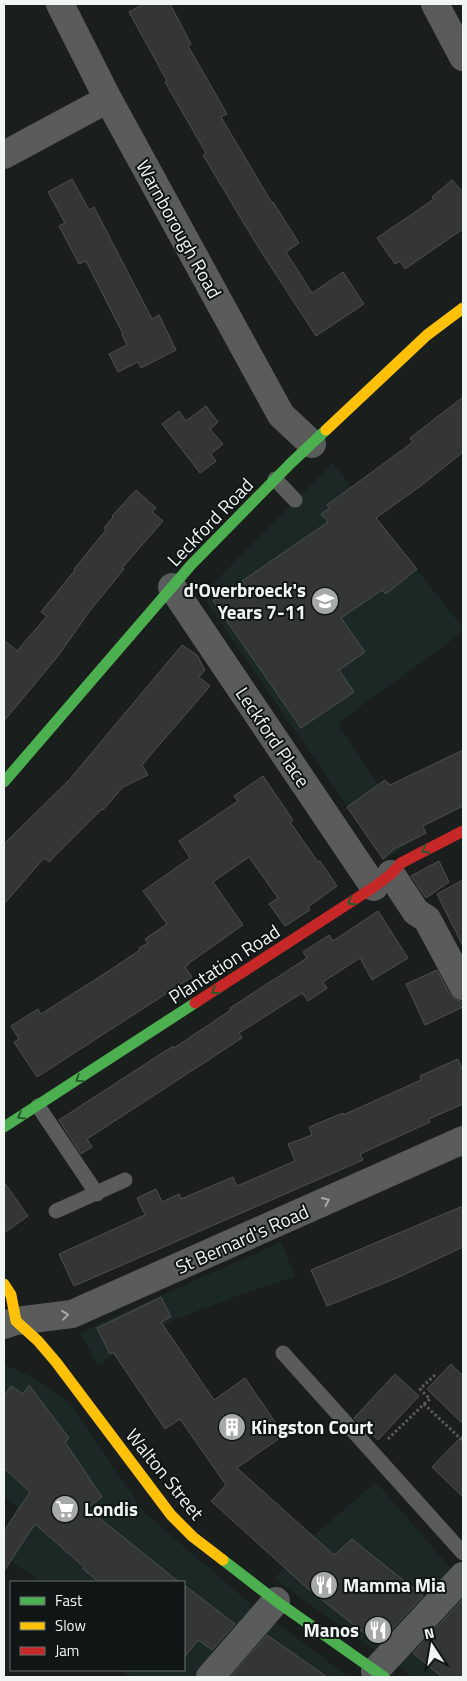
<svg xmlns="http://www.w3.org/2000/svg" width="467" height="1681" font-family="'Titillium Web',sans-serif">
  <style>
    .built { fill: #1b2826 }
    .building { fill: #333635; stroke: #4c504e }
    .lines { fill: none; stroke-linecap: round; stroke-linejoin: round }
    .path { stroke: #5a5c5c; stroke-width: 3; stroke-dasharray: 2.5 2.5; stroke-linecap: butt }
    .lane { stroke: #595c5b; stroke-width: 15 }
    .street { stroke: #595c5b; stroke-width: 28 }
    .fast { stroke: #4caf50; stroke-width: 11 }
    .slow { stroke: #ffc107; stroke-width: 11 }
    .jam { stroke: #c62828; stroke-width: 11 }
    .oneway { stroke: #2a5b30 }
    .oneway2 { stroke: #a4a9a8 }
    .labels { text-anchor: middle; stroke-width: 4; stroke-linejoin: round; paint-order: stroke }
    .street-label { font-size: 19px; fill: #f0f6f4; stroke: #0f1615 }
    .poi-label { font-size: 19px; font-weight: bold; fill: #f0f6f4; stroke: #0f1615; text-anchor: start }
  </style>
  <rect width="100%" height="100%" fill="#1a1e1d"/>
  <!-- built -->
  <g class="built">
    <polygon points="333,463 463,628 463,632 338,723 414,840 384,860 209,606 206,597 208,589 246,550"/>
    <polygon points="281,1242 295,1277 245,1293 174,1320 142,1336 98,1365 80,1333 116,1316"/>
    <polygon points="4,1364 32,1377 60,1395 76,1411 144,1512 252,1605 349,1677 130,1677 121,1670 184,1670 184,1582 38,1582 37,1579 4,1556 4,1531 18,1508 4,1496"/>
    <polygon points="376,1482 462,1581 463,1580 463,1677 413,1677 274,1579 319,1531"/>
  </g>
  <!-- building -->
  <g class="building">
    <polygon points="144,4 170,4 191,44 188,46 227,114 221,117 272,203 273,202 299,243 286,252 312,293 343,272 364,304 316,336 255,242 203,155 206,153 165,82 167,81 129,12"/>
    <polygon points="72,179 89,210 94,207 152,319 159,315 176,350 141,368 138,362 118,372 109,354 127,345 122,335 123,334 86,261 79,264 59,226 65,223 48,192"/>
    <polygon points="452,180 463,192 463,229 405,269 400,261 395,264 377,238 434,199 432,197"/>
    <polygon points="463,397 463,452 422,485 376,518 417,569 386,594 382,590 341,618 365,652 339,670 354,692 301,728 213,601 328,522 321,514 329,508 327,505 413,442 410,438"/>
    <polygon points="206,406 218,422 210,429 223,444 211,454 216,461 200,473 162,424 179,411 186,421"/>
    <polygon points="136,490 156,508 152,512 163,521 122,568 124,569 89,612 58,656 4,721 4,640 17,651 47,616 41,612 75,570 74,569 106,530 104,528 113,517 112,516"/>
    <polygon points="182,645 197,655 205,670 199,677 210,686 142,765 148,775 123,787 103,810 102,809 49,862 44,858 4,904 4,844 70,779"/>
    <polygon points="463,750 463,806 423,826 426,833 394,849 383,859 347,807 385,780 390,785"/>
    <polygon points="263,776 293,820 290,822 318,862 320,861 337,886 308,907 310,910 285,926 269,904 278,898 249,857 213,882 243,925 189,963 189,964 185,967 192,977 37,1077 14,1042 19,1039 11,1026 38,1009 41,1014 104,974 140,950 139,948 148,943 145,939 167,924 143,891 190,858 179,841 238,801 234,796"/>
    <polygon points="439,861 449,882 426,898 411,876"/>
    <polygon points="463,880 463,946 437,894"/>
    <polygon points="378,911 408,958 372,980 360,958 323,982 327,988 308,1001 302,993 239,1033 242,1038 87,1139 92,1147 81,1154 59,1120 173,1046 174,1048 231,1010 230,1008 307,958 303,952 329,935 333,941"/>
    <polygon points="437,970 449,993 455,999 463,1002 463,1007 425,1025 406,984"/>
    <polygon points="458,1059 463,1071 463,1104 429,1119 430,1122 360,1154 363,1160 74,1286 59,1254 145,1215 137,1198 156,1189 162,1202 179,1194 181,1199 233,1177 237,1186 295,1161 288,1144 312,1135 309,1127 343,1113 343,1115 421,1080 420,1076"/>
    <polygon points="4,1182 28,1216 4,1233"/>
    <polygon points="463,1206 463,1247 399,1277 327,1306 311,1270"/>
    <polygon points="161,1297 171,1317 161,1322 214,1400 245,1378 284,1435 237,1468 334,1555 352,1539 423,1596 378,1644 307,1588 211,1501 226,1485 180,1419 165,1429 113,1352 110,1354 97,1328"/>
    <polygon points="451,1364 463,1376 463,1424 427,1389"/>
    <polygon points="395,1374 419,1396 378,1440 354,1418"/>
    <polygon points="29,1385 69,1438 65,1442 102,1497 87,1508 179,1582 99,1582 83,1569 84,1567 35,1524 4,1571 4,1531 30,1492 4,1468 4,1397 11,1386 23,1394"/>
    <polygon points="463,1435 463,1497 432,1467"/>
    <polygon points="184,1585 235,1624 212,1650 198,1640 184,1658"/>
    <polygon points="463,1599 463,1677 442,1677 413,1653"/>
    <polygon points="267,1635 327,1677 230,1677"/>
  </g>
  <g class="lines">
    <!-- path -->
    <g class="path">
      <polyline points="424,1404 430,1399 420,1389 435,1375"/>
      <polyline points="388,1439 424,1404 463,1441"/>
    </g>
    <!-- lane -->
    <g class="lane">
      <polyline points="275,479 295,500"/>
      <polyline points="38,1106 97,1194"/>
      <polyline points="56,1211 125,1180"/>
      <polyline points="283,1353 463,1553"/>
    </g>
    <!-- street -->
    <g class="street">
      <polyline points="60,4 108,99 281,415 312,444"/>
      <polyline points="435,4 463,57"/>
      <polyline points="4,155 108,99"/>
      <polyline points="172,587 374,887"/>
      <polyline points="391,874 416,912 427,919 463,986"/>
      <polyline points="4,1325 16,1321 72,1314 463,1140"/>
      <polyline points="375,1671 463,1576"/>
      <polyline points="210,1677 276,1601"/>
    </g>
    <!-- fast -->
    <g class="fast">
      <polyline points="4,782 191,565 291,463 326,430"/>
      <polyline points="4,1127 195,1003"/>
      <polyline points="223,1560 276,1601 384,1677"/>
    </g>
    <!-- slow -->
    <g class="slow">
      <polyline points="326,430 427,335 463,308"/>
      <polyline points="4,1284 11,1295 16,1321 38,1341 56,1362 171,1515 193,1537 223,1560"/>
    </g>
    <!-- jam -->
    <polyline class="jam" points="195,1003 374,887 391,874 401,863 463,831"/>
  </g>
  <!-- one-way arrows -->
  <defs><path id="oneway-chevron" d="M-2-3.5L2.5 0L-2 3.5" fill="none" stroke-width="1.6" stroke-linecap="round" stroke-linejoin="round" transform="scale(1.25)"/></defs>
  <g class="oneway">
    <use href="#oneway-chevron" transform="translate(425 850) rotate(153)"/>
    <use href="#oneway-chevron" transform="translate(351 902) rotate(147)"/>
    <use href="#oneway-chevron" transform="translate(215 991) rotate(147)"/>
    <use href="#oneway-chevron" transform="translate(79 1079) rotate(147)"/>
    <use href="#oneway-chevron" transform="translate(21 1116) rotate(148)"/>
  </g>
  <g class="oneway2">
    <use href="#oneway-chevron" transform="translate(326 1201) rotate(-24)"/>
    <use href="#oneway-chevron" transform="translate(65 1315) rotate(-7)"/>
  </g>
  <!-- icons -->
  <defs>
    <g id="school-disc" transform="scale(1.4375)"><circle r="9.5" fill="#a5aaa9" stroke="#0f1615"/><path d="M0-5L7-2L0 1L-7-2ZM-4 1L0 2.5L4 1V4Q0 6-4 4Z" fill="#fff"/></g>
    <g id="building-disc" transform="scale(1.4375)"><circle r="9.5" fill="#a5aaa9" stroke="#0f1615"/><path d="M-4-6H4V6H1V3H-1V6H-4ZM-2.5-4.3h1.7v1.8h-1.7ZM.8-4.3h1.7v1.8H.8ZM-2.5-1h1.7V.8h-1.7ZM.8-1h1.7V.8H.8Z" fill="#fff"/></g>
    <g id="supermarket-disc" transform="scale(1.4375)"><circle r="9.5" fill="#a5aaa9" stroke="#0f1615"/><path d="M-6-5.5h2.5l.6 2H6L4.5 2H-2.5L-4.4-4H-6ZM-1.5 3.2a1.3 1.3 0 1 0 .1 0ZM3 3.2a1.3 1.3 0 1 0 .1 0Z" fill="#fff"/></g>
    <g id="restaurant-disc" transform="scale(1.4375)"><circle r="9.5" fill="#a5aaa9" stroke="#0f1615"/><path d="M-5-6h1v4h1v-4h1v4h1v-4h1v5L-1.5 .5V6h-2V.5L-5-1ZM5-6V6H3V1.5H1.5Q1.5-4 5-6Z" fill="#fff"/></g>
  </defs>
  <g fill-rule="evenodd">
    <use href="#school-disc" x="325" y="601"/>
    <use href="#building-disc" x="232" y="1427"/>
    <use href="#supermarket-disc" x="65" y="1509"/>
    <use href="#restaurant-disc" x="324" y="1585"/>
    <use href="#restaurant-disc" x="378" y="1630"/>
  </g>
  <g class="labels">
    <!-- street labels -->
    <g class="street-label">
      <text transform="translate(179 229) rotate(61)" y="7">Warnborough Road</text>
      <text transform="translate(210 522) rotate(-46)" y="7">Leckford Road</text>
      <text transform="translate(273 737) rotate(56)" y="7">Leckford Place</text>
      <text transform="translate(224 964) rotate(-33)" y="7">Plantation Road</text>
      <text transform="translate(242 1239) rotate(-24)" y="7">St Bernard's Road</text>
      <text transform="translate(165 1474) rotate(51)" y="7">Walton Street</text>
    </g>
    <!-- poi labels -->
    <g class="poi-label">
      <text x="306" y="597" text-anchor="end">d'Overbroeck's<tspan x="306" dy="22">Years 7-11</tspan></text>
      <text x="251" y="1434">Kingston Court</text>
      <text x="84" y="1516">Londis</text>
      <text x="343" y="1592">Mamma Mia</text>
      <text x="359" y="1637" text-anchor="end">Manos</text>
    </g>
  </g>
  <!-- border -->
  <rect width="467" height="1681" fill="none" stroke="#f0f6f4" stroke-width="10"/>
  <!-- legend -->
  <rect x="10" y="1581" width="175" height="90" fill="#0f1615" stroke="#69706e"/>
  <rect x="20" y="1597" width="25" height="8" fill="#4caf50" stroke="#69706e"/>
  <text x="55" y="1606" font-size="15" fill="#f0f6f4">Fast</text>
  <rect x="20" y="1622" width="25" height="8" fill="#ffc107" stroke="#69706e"/>
  <text x="55" y="1631" font-size="15" fill="#f0f6f4">Slow</text>
  <rect x="20" y="1647" width="25" height="8" fill="#c62828" stroke="#69706e"/>
  <text x="55" y="1656" font-size="15" fill="#f0f6f4">Jam</text>
  <!-- north arrow -->
  <g transform="translate(432 1646) rotate(348)" stroke="#0f1615" stroke-width="4" paint-order="stroke">
  <path d="M0-4L9 19L0 12L-9 19Z" fill="#f0f6f4"/>
  <text y="-8" font-size="14" font-weight="bold" text-anchor="middle" fill="#f0f6f4">N</text>
  </g>
</svg>
